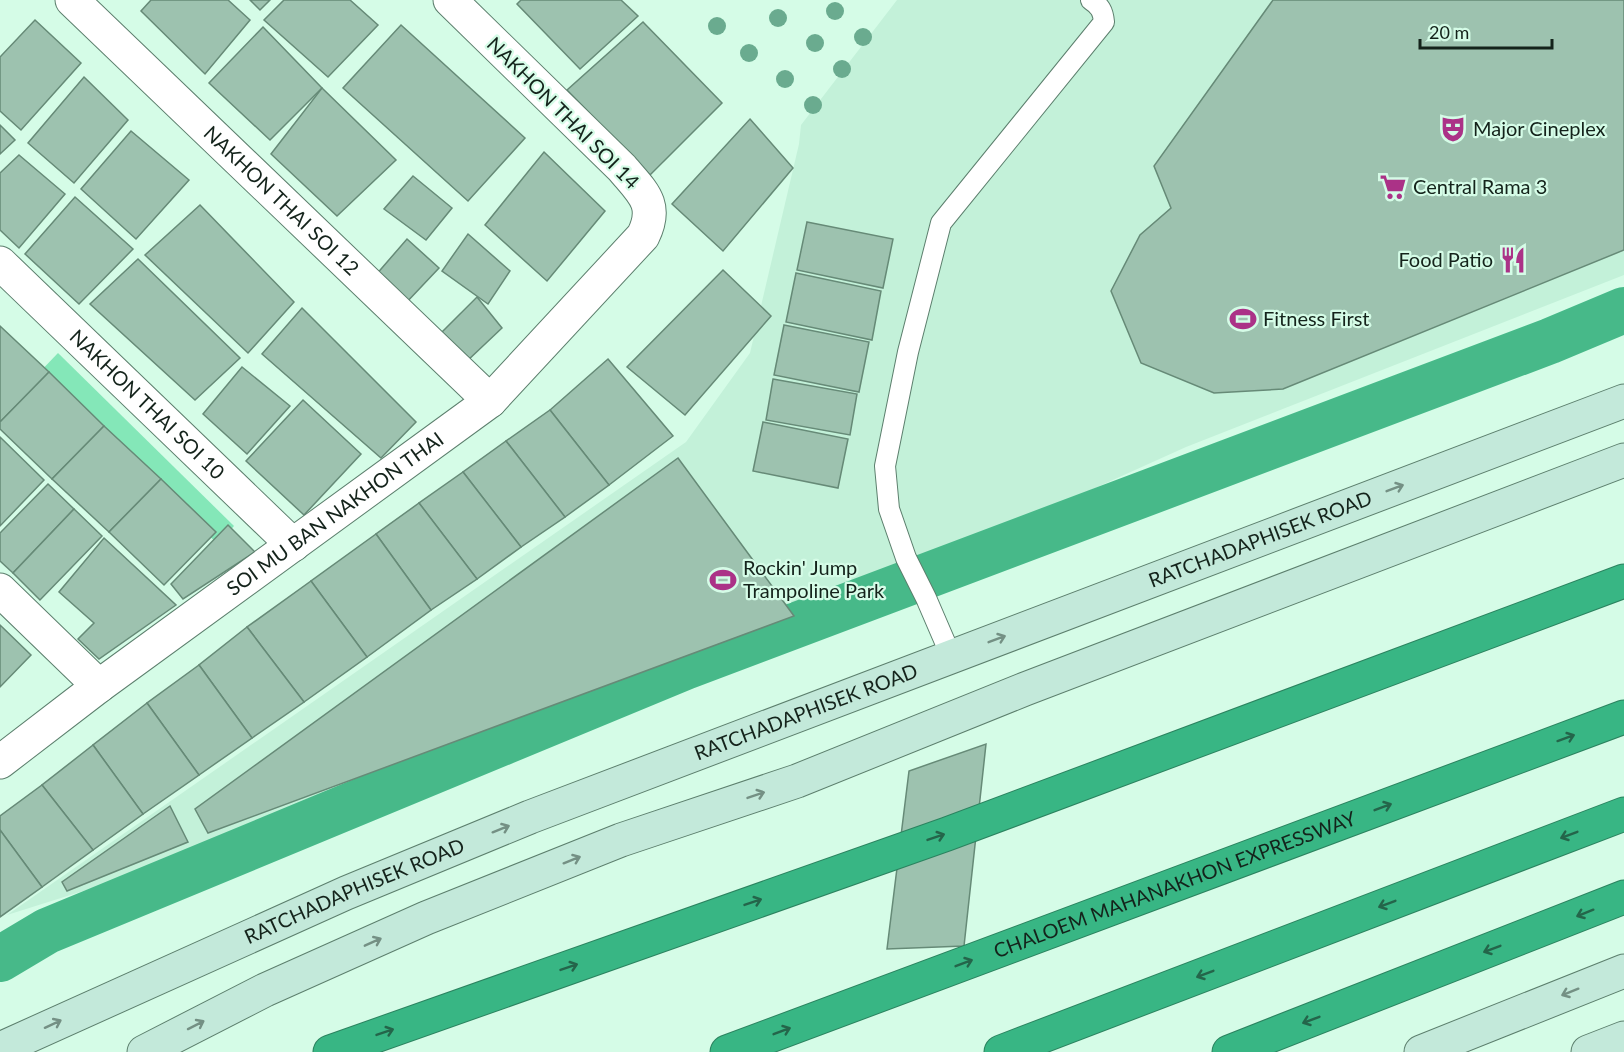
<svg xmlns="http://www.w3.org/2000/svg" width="1624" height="1052" font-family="Lato,sans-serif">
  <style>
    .built { fill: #c3f1d9 }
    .green { fill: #84e7b8 }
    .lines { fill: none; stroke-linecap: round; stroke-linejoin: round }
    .canal { stroke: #47b989; stroke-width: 46 }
    .building { fill: #9dc2af; stroke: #668a77; stroke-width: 1.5 }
    .service-casing { stroke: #5c7f6d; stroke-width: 22 }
    .minor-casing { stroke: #5c7f6d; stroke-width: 35 }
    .secondary-casing { stroke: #5c7f6d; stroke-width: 35 }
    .motorway-casing { stroke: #2b835f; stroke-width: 35 }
    .service { stroke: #fff; stroke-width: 20 }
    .minor { stroke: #fff; stroke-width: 33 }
    .secondary { stroke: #c3e9da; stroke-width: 33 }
    .motorway { stroke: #38b684; stroke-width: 33 }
    .tree { fill: #6aab8f }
    .oneway { stroke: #749084 }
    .oneway2 { stroke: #24654a }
    .labels { text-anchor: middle; stroke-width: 4.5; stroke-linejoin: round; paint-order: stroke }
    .street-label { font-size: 20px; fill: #14231b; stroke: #d5fce7 }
    .poi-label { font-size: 20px; fill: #14231b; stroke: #d5fce7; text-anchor: start }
  </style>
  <rect width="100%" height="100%" fill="#d5fce7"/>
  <!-- built -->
  <polygon class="built" points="897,0 1624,0 1624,275 1186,447 805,619 188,858 7,915 686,442 750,353 799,144 801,125"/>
  <!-- green -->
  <polygon class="green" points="58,353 234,526 218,544 36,376"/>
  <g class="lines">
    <!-- canal -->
    <polyline class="canal" points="0,959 47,931 685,667 1550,341 1624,310"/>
  </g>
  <!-- building -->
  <g class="building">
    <polygon points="151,0 228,0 250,20 205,74 141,11"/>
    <polygon points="250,0 270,0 260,10"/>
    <polygon points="284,0 350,0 378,25 328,77 264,20"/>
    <polygon points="521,0 621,0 638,16 580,69 517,4"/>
    <polygon points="1273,0 1624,0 1624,250 1283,389 1214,393 1141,363 1111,291 1140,235 1171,208 1154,166"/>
    <polygon points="35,20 81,63 21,130 0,111 0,57"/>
    <polygon points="643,22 722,103 650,175 567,90"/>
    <polygon points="401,25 525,138 468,201 343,88"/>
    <polygon points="263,27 322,88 270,140 209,83"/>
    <polygon points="84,77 128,120 74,183 28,143"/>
    <polygon points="322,88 396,160 337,216 271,154"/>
    <polygon points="750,119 793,168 723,251 672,204"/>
    <polygon points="0,125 15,140 0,154"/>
    <polygon points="131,131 189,180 136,239 81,189"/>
    <polygon points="544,152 605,211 547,281 485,225"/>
    <polygon points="19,155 65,194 19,248 0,230 0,173"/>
    <polygon points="413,176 452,208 426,240 384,209"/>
    <polygon points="75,197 133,249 79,304 25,254"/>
    <polygon points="200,205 294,302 248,353 145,255"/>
    <polygon points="807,222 893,239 883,288 797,270"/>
    <polygon points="468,234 510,271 488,304 442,271"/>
    <polygon points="407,239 439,268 405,304 375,276"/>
    <polygon points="138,259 240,358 195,400 90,304"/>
    <polygon points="723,270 771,316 685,415 627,367"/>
    <polygon points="796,273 881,291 872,340 786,322"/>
    <polygon points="477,297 502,328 466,362 438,336"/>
    <polygon points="302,308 416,422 381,458 262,354"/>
    <polygon points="784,325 869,342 859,392 774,375"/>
    <polygon points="0,326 49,372 0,422"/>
    <polygon points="608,359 673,436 609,485 550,410"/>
    <polygon points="242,367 290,406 247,454 203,414"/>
    <polygon points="49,372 104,426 52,479 0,429 0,422"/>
    <polygon points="773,379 857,394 850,435 766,420"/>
    <polygon points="303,400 361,454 304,515 246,461"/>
    <polygon points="550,410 609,485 565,517 506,441"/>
    <polygon points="763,422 848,439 838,488 753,471"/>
    <polygon points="104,426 161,479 109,532 52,479"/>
    <polygon points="0,437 44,480 0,526"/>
    <polygon points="506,441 565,517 521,547 463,472"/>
    <polygon points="678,458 794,616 208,833 195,809"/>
    <polygon points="463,472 521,547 477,579 419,503"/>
    <polygon points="161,479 216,532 164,585 109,532"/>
    <polygon points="48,484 74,509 13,573 0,561 0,533"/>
    <polygon points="419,503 477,579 431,610 376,534"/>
    <polygon points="74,509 102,536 40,600 13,573"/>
    <polygon points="228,525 255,552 183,599 171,584"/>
    <polygon points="376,534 431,610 367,657 311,581"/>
    <polygon points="104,538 176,605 99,659 78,639 94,623 59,592"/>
    <polygon points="311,581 367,657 304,702 247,627"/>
    <polygon points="0,625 31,655 0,687"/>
    <polygon points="247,627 304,702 252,738 199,665"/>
    <polygon points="199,665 252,738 199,775 147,703"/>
    <polygon points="147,703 199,775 143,814 93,745"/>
    <polygon points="986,744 964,946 887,949 909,771"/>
    <polygon points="93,745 143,814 93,850 42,785"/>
    <polygon points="42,785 93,850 42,887 0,830 0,816"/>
    <polygon points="170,806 188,842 67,891 62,882"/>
    <polygon points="0,830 42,887 0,917"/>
  </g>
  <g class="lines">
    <!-- service casing -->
    <g class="service-casing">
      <path id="service" d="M951,656L926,598L906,558L889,509L885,466L908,352L941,223L1104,22C1103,11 1100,6 1091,0"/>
    </g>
    <!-- minor casing -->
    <g class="minor-casing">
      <g id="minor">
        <path id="s1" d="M72,0L490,401"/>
        <path id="s2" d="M0,263L293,545"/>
        <polyline points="0,590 99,686"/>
        <path id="s3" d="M0,762L99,686L490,401L643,236C659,204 642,192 622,168L450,0"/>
      </g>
    </g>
    <!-- secondary casing -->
    <g class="secondary-casing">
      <g id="secondary">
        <path id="s4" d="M0,1049L346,893L530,817L1624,401"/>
        <polyline points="144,1052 265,990 426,918 621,840 797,781 1025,689 1624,460"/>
        <polyline points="1421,1052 1624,971"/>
        <polyline points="1588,1052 1624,1038"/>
      </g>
    </g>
    <!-- motorway casing -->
    <g class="motorway-casing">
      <g id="motorway">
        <polyline points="330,1052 947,834 1624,581"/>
        <path id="s5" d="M727,1052L1624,717"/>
        <polyline points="1001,1052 1624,814"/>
        <polyline points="1229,1052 1624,897"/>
      </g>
    </g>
    <!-- service -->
    <use href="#service" class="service"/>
    <!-- minor -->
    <use href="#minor" class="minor"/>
    <!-- secondary -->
    <use href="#secondary" class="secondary"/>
    <!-- motorway -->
    <use href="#motorway" class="motorway"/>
  </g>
  <!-- trees -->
  <g class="tree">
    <circle cx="835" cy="11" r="9"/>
    <circle cx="778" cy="18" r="9"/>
    <circle cx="717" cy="26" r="9"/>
    <circle cx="863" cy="37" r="9"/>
    <circle cx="815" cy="43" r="9"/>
    <circle cx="749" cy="53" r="9"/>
    <circle cx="842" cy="69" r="9"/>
    <circle cx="785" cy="79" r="9"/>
    <circle cx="813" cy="105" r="9"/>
  </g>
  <!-- one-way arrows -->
  <defs><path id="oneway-shaft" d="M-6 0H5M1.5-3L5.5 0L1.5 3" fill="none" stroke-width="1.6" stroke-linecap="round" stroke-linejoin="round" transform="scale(1.5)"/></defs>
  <g class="oneway">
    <use href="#oneway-shaft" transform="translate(1395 488) rotate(-21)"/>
    <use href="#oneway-shaft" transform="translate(997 639) rotate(-21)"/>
    <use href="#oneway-shaft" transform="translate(756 795) rotate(-19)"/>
    <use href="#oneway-shaft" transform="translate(501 829) rotate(-22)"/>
    <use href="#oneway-shaft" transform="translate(572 860) rotate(-22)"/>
    <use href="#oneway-shaft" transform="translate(373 942) rotate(-24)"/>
    <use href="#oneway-shaft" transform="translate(1570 992) rotate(158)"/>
    <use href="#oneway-shaft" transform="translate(53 1024) rotate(-25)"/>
    <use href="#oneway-shaft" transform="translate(196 1025) rotate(-27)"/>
  </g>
  <g class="oneway2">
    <use href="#oneway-shaft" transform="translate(1566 738) rotate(-20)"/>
    <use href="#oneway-shaft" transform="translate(1383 807) rotate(-21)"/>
    <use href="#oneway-shaft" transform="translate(1569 835) rotate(159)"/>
    <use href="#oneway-shaft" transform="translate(936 837) rotate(-19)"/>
    <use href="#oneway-shaft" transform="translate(753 902) rotate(-19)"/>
    <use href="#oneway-shaft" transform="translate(1387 904) rotate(159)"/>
    <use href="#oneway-shaft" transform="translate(1585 913) rotate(158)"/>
    <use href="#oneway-shaft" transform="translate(1492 949) rotate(159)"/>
    <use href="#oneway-shaft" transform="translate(964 963) rotate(-21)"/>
    <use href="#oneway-shaft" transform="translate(569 967) rotate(-19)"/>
    <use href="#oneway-shaft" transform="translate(1205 974) rotate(159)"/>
    <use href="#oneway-shaft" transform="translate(1311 1020) rotate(159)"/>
    <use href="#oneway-shaft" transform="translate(782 1031) rotate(-21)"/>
    <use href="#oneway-shaft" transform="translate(385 1032) rotate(-19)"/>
  </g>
  <!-- icons -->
  <defs>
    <g id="theatre-bare" transform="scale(2.07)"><path d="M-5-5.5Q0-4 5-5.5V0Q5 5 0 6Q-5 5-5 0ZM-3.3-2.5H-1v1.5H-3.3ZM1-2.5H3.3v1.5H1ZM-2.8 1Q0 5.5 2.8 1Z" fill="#ab3287" stroke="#d5fce7" stroke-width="2.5" paint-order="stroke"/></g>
    <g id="supermarket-bare" transform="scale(2.07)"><path d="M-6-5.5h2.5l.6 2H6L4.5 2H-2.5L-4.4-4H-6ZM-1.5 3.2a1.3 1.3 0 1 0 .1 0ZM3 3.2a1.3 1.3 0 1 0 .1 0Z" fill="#ab3287" stroke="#d5fce7" stroke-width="2.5" paint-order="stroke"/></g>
    <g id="restaurant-bare" transform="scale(2.07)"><path d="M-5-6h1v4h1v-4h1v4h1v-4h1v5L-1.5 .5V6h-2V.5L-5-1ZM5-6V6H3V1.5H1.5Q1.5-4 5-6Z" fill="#ab3287" stroke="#d5fce7" stroke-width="2.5" paint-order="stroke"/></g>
    <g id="stadium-bare" transform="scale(2.07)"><path d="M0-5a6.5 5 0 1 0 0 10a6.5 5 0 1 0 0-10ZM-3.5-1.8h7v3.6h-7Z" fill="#ab3287" stroke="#d5fce7" stroke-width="2.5" paint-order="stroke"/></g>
  </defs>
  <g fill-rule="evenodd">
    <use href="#theatre-bare" x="1453" y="129"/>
    <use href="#supermarket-bare" x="1393" y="187"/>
    <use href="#restaurant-bare" x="1513" y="260"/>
    <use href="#stadium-bare" x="1243" y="319"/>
    <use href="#stadium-bare" x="723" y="580"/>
  </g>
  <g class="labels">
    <!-- street labels -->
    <g class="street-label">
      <text transform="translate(563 113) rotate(45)" y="7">NAKHON THAI SOI 14</text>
      <text dy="7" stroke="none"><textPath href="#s1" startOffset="290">NAKHON THAI SOI 12</textPath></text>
      <text dy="7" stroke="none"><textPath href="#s2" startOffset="204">NAKHON THAI SOI 10</textPath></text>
      <text dy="7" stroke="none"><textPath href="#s3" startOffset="417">SOI MU BAN NAKHON THAI</textPath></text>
      <text dy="7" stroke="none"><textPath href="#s4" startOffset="1360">RATCHADAPHISEK ROAD</textPath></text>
      <text dy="7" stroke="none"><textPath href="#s4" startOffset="874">RATCHADAPHISEK ROAD</textPath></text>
      <text dy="7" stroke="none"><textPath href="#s5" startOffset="478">CHALOEM MAHANAKHON EXPRESSWAY</textPath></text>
      <text dy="7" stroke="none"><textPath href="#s4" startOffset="388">RATCHADAPHISEK ROAD</textPath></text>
    </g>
    <!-- poi labels -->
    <g class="poi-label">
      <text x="1473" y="136">Major Cineplex</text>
      <text x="1413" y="194">Central Rama 3</text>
      <text x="1493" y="267" text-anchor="end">Food Patio</text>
      <text x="1263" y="326">Fitness First</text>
      <text x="743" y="575">Rockin' Jump<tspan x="743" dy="23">Trampoline Park</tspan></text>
    </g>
  </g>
  <!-- scale -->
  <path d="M1420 39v9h132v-9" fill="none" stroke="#14231b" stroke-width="3"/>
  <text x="1429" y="39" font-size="18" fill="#14231b" stroke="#d5fce7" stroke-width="4.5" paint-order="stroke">20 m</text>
</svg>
